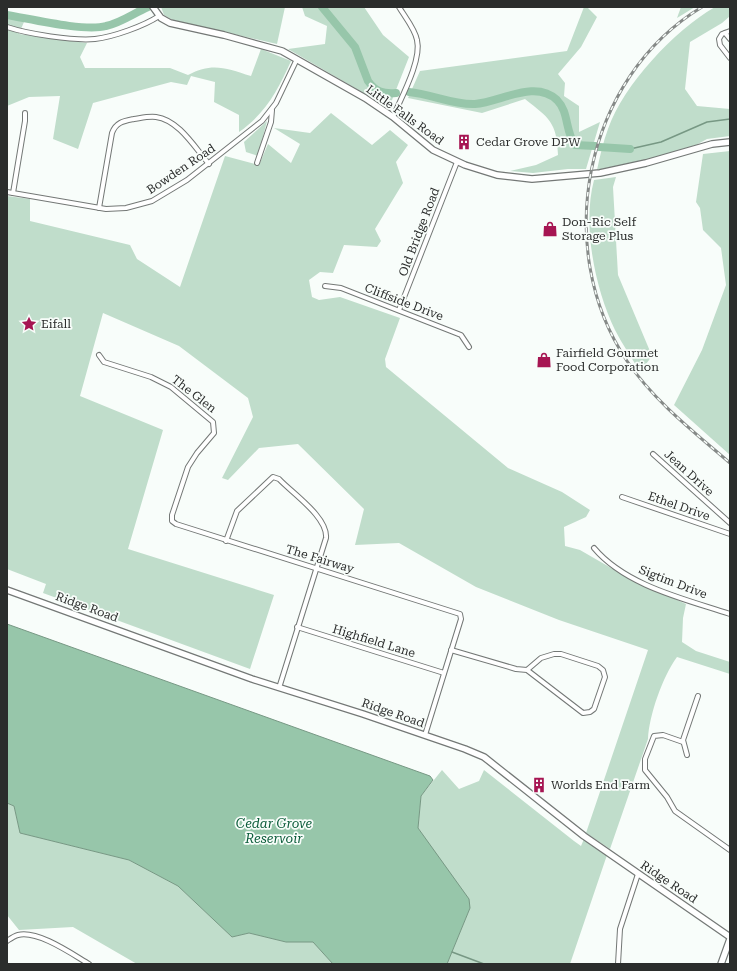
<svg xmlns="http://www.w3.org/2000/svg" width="737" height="971" font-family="'Roboto Serif',serif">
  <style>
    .green { fill: #c0ddcb }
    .water { fill: #97c6aa; stroke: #779884 }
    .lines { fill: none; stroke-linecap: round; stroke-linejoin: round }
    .stream { stroke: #779884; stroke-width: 1.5 }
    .river { stroke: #97c6aa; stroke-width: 8 }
    .street-casing { stroke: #747876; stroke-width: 6 }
    .secondary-casing { stroke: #747876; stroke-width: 8 }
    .street { stroke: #fff; stroke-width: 4 }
    .secondary { stroke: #fff; stroke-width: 5.5 }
    .rail-casing { stroke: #868a88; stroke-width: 3 }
    .rail { stroke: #f8fdfa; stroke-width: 1.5; stroke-dasharray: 4.5; stroke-linecap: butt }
    .labels { text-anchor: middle; stroke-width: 3.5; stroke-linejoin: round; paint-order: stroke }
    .street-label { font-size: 12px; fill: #2b2d2c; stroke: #f8fdfa }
    .poi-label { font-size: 12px; fill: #2b2d2c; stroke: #f8fdfa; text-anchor: start }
    .water-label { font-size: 13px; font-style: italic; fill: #0b5c3a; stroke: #f8fdfa }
  </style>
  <rect width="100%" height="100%" fill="#f8fdfa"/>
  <!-- green -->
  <g class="green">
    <polygon points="161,7 285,7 277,44 173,20 164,15"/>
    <polygon points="302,7 364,7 383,35 409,57 390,105 367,95 288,49 325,44 327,26 305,16"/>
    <path d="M584,7H587L597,17L581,47L558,74L565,83L564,96L579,106V132L600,122L586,169H568L533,173L510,171L536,165L558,155C557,122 549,118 525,99L482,113L408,98L420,71L567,51Z"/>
    <polygon points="681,7 695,7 677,18"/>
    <path d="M715,7H730V16L722,23L690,42L685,89L697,106L730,109V136L707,139L696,145L657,157L597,170C600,156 603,142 608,129C624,84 674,31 715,7Z"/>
    <path d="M7,12L26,17L19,34L87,43L80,57L85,68H170L188,75C212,62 226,68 251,76L261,49L291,61C278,90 266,113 239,132V115L214,102L215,82L191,76L187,85L171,82L93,103L78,149L53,139L60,96L29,97L7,106Z"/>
    <path d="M331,113L372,145L390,130L408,145L396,162L403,183L375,229L381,241L377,247L344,245L333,273L320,272L309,280L312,297L319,300L340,297L400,318L385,359L386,367L508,468L562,492L590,510L586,517L564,527L565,546L580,550L625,576L686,604L683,618L682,642L696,651L730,662V674L677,657C663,676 649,715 648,739L610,849L586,833L648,650L559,620L476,587L399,543L355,545L364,509L298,444L259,448L228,480L222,478L253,417L248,398L179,346L103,313L80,396L163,430L128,549L274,595L250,669L43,593L46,584L7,569V196L30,199V221L130,245L137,259L180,287L225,156L259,165L268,144L291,163L300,144L274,128L310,133Z"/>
    <polygon points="267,121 258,156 246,152 244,142"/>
    <polygon points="730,151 730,455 674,405 702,350 726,285 721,248 703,230 700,208 696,202 703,154"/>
    <path d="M616,177L613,187L618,275L652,356L640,372C632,358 622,344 615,330C595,289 582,225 594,180Z"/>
    <polygon points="442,770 459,789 479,781 484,770 574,841 581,846 584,839 607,855 570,964 447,964 470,908 418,828 421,796"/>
    <polygon points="7,803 14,806 20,833 129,860 178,886 232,937 249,933 286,942 313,942 333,964 137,964 73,927 19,930 7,915"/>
  </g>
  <!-- water -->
  <polygon class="water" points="7,624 430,776 433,780 421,796 418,828 469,899 470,908 447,964 333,964 313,942 286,942 249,933 232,937 178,886 129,860 20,833 14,806 7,803"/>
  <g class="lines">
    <!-- stream -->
    <g class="stream">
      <polyline points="630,149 661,142 707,122 730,119"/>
      <polyline points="452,952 484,964"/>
    </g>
    <!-- river -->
    <g class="river">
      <path d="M322,7L355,47L368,81C376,92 383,94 396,93"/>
      <path d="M7,15C31,19 85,32 106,26C121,23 134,13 148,7"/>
      <path d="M409,92C431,94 453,105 475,104C501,102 535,79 557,100C569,112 565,131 575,145L595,146"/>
      <polyline points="599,147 630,149"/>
    </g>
    <!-- street casing -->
    <g class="street-casing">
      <g id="street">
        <path d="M7,27C28,34 73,41 95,39C113,37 144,26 159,16"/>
        <polyline points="730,31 722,34 719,39 720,45 730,58"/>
        <polyline points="725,33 730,39"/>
        <path d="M393,117C401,98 422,60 417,40C415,29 405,17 399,7"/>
        <polyline points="257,163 271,122 272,110"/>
        <polyline points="7,192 106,209 126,208 152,201 187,180 262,121 276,103 297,59"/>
        <polyline points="13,193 25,121 25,113"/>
        <path d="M99,208L112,133C116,122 124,121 134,119C141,118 149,116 156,117C179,120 195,148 209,164"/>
        <polyline points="325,286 341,288 461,335 469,347"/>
        <polyline points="399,310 457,162"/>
        <polyline points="99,355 104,362 151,377 171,387 213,422 214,433 197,453 188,467 172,515 172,521 176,524 460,614 461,619 425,735"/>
        <polyline points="653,454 730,523"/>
        <polyline points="622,497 730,534"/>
        <path d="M226,541L237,511L273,477L279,479C292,493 328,517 326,538L279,688"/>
        <path d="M594,548C626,586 685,599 730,614"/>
        <polyline points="297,627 444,673"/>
        <polyline points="451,650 516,669 527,670 541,658 554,654 561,654 598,666 603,670 605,677 594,709 590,712 583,713 527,670"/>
        <polyline points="683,742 663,735 654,736 645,759 645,770 667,797 675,811 730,850"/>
        <polyline points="687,755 683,740 698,696"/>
        <path d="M7,941C10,939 14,936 18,935C38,930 72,954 89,964"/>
        <polyline points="618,964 620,929 638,874"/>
      </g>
    </g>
    <!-- secondary casing -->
    <g class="secondary-casing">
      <g id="secondary">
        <polyline points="153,7 161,18 170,23 224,35 282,51 365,98 393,117 433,150 465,165 497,175 532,179 600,173 646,163 712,144 730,142"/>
        <polyline points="7,590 252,679 363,714 465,749 484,757 584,836 730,937"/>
        <polyline points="721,964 730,939"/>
      </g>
    </g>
    <!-- street -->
    <use href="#street" class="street"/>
    <!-- secondary -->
    <use href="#secondary" class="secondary"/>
    <!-- rail casing -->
    <g class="rail-casing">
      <path id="rail" d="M702,7C584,78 551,248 627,361C654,401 694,432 730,463"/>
    </g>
    <!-- rail -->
    <use href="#rail" class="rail"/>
  </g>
  <!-- icons -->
  <defs>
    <g id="building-bare" transform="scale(1.2)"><path d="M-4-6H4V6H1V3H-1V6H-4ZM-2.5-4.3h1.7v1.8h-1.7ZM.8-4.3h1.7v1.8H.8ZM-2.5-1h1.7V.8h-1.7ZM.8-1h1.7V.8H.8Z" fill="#a61552" stroke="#f8fdfa" stroke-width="2.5" paint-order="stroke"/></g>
    <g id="shop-bare" transform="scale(1.2)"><path d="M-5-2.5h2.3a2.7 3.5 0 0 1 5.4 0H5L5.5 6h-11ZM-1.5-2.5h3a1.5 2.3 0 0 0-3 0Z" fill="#a61552" stroke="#f8fdfa" stroke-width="2.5" paint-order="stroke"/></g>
    <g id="sight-bare" transform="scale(1.2)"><path d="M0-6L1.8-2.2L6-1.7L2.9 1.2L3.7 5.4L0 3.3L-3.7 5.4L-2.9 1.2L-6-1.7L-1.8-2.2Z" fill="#a61552" stroke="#f8fdfa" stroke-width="2.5" paint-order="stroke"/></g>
  </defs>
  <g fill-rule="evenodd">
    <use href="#building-bare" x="464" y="142"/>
    <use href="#shop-bare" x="550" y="229"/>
    <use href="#sight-bare" x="29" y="324"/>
    <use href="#shop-bare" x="544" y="360"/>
    <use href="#building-bare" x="539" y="785"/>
  </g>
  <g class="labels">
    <!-- street labels -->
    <g class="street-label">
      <text transform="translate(405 115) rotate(36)" y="4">Little Falls Road</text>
      <text transform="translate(181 169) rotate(-34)" y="4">Bowden Road</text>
      <text transform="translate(419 232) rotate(-69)" y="4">Old Bridge Road</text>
      <text transform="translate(404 302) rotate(21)" y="4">Cliffside Drive</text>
      <text transform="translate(194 394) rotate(38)" y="4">The Glen</text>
      <text transform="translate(689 473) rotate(42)" y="4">Jean Drive</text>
      <text transform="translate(679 506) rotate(19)" y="4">Ethel Drive</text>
      <text transform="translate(320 559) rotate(17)" y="4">The Fairway</text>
      <text transform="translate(673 582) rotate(21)" y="4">Sigtim Drive</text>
      <text transform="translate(87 607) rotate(20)" y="4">Ridge Road</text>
      <text transform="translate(374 641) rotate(17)" y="4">Highfield Lane</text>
      <text transform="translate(393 713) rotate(19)" y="4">Ridge Road</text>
      <text transform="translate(669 882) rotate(34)" y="4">Ridge Road</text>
    </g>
    <!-- poi labels -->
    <g class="poi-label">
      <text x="476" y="146">Cedar Grove DPW</text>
      <text x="562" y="226">Don-Ric Self<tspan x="562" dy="14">Storage Plus</tspan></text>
      <text x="41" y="328">Eifall</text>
      <text x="556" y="357">Fairfield Gourmet<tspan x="556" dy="14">Food Corporation</tspan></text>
      <text x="551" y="789">Worlds End Farm</text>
    </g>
    <!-- water labels -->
    <g class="water-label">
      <text x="274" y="828">Cedar Grove<tspan x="274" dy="15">Reservoir</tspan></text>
    </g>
  </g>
  <!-- border -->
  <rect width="737" height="971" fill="none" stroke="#2b2d2c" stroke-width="16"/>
</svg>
